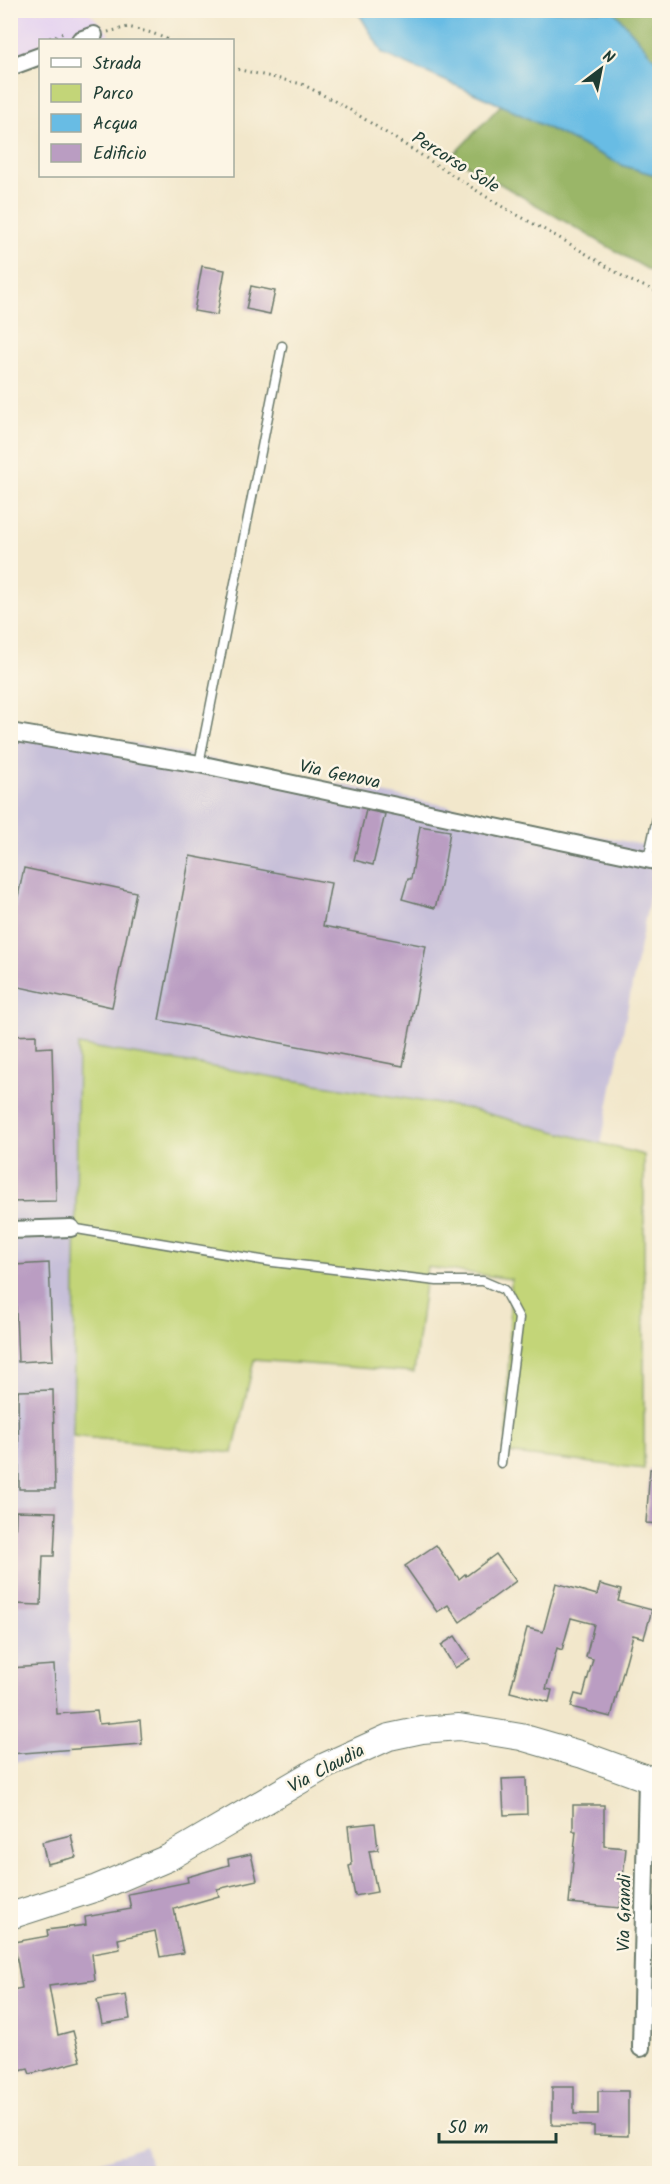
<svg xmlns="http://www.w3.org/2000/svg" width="670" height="2184" font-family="Kalam,sans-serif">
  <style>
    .built { fill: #e5d3f1 }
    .industrial { fill: #c7c0d9 }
    .green { fill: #c3d578; stroke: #718956; stroke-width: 1.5 }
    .forest { fill: #9ab668; stroke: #5c7a4e; stroke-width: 1.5 }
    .water { fill: #68bce4; stroke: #447c8c; stroke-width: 1.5 }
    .building { fill: #ba9dc2 }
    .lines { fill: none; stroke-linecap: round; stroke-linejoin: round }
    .lane-casing { stroke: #697869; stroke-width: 11 }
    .street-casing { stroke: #697869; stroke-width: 20 }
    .primary-casing { stroke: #697869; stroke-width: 28 }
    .path { stroke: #697869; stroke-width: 3; stroke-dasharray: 1.5 4.5; stroke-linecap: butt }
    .lane { stroke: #fff; stroke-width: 8 }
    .street { stroke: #fff; stroke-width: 16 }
    .primary { stroke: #fff; stroke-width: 26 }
    .labels { text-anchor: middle; stroke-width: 5; stroke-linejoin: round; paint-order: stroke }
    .street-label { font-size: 18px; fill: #1f3d34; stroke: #fcf5e5 }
  </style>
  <rect width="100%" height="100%" fill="#fcf5e5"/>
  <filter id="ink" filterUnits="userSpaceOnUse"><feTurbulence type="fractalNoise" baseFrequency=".0167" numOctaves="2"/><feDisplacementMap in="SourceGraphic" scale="12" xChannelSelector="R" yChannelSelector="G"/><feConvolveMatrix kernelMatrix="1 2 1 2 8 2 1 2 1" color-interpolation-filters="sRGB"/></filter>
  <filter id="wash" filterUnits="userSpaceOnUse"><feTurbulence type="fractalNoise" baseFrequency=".008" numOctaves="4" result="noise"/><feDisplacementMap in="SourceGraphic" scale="24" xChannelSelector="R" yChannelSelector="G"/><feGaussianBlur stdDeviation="1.35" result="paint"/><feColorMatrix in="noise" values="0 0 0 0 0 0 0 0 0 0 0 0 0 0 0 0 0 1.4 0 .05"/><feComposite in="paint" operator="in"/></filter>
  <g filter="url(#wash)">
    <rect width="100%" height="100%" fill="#f2e7cb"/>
    <!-- built -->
    <polygon class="built" points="11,11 88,11 109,34 90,40 40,40 40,59 11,70"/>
    <!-- industrial -->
    <g class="industrial">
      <polygon points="11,723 51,727 659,848 601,1144 470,1109 78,1045 68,1759 11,1762"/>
      <polygon points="146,2146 152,2173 67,2173"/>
    </g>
    <!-- green -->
    <polygon class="green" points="78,1045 470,1109 644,1155 644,1469 506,1453 511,1279 427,1267 414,1372 254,1360 233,1453 73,1436"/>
    <!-- forest -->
    <g class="forest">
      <polygon points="614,11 659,11 659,60 655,60"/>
      <polygon points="501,105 624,166 659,176 659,276 452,156"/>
    </g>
    <!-- water -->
    <polygon class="water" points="355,11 614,11 655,59 659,60 659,176 624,166 501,105 383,54 361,17"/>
    <g id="blocks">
      <!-- building -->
      <g class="building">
        <polygon points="202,266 225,270 217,315 194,311"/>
        <polygon points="251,286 275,291 270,314 246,309"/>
        <polygon points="366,810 385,814 373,865 354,860"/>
        <polygon points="420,826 450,831 441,886 435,908 402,899 408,879 411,879"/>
        <polygon points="190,856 331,883 323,926 426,946 403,1066 159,1020"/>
        <polygon points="24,868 136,892 112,1007 10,985 10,934"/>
        <polygon points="36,1035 36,1048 52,1047 56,1201 10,1202 10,1036"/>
        <polygon points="49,1263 53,1360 18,1362 14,1265"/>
        <polygon points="53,1390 55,1489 19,1489 18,1391"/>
        <polygon points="650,1469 660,1469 660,1524 646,1523"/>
        <polygon points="16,1511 56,1512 54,1556 43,1556 41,1605 13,1604"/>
        <polygon points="436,1545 459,1579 465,1574 466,1576 496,1554 516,1581 460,1622 448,1605 437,1612 405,1566"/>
        <polygon points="556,1583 597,1595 600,1584 621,1590 618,1601 652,1610 644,1638 633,1635 611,1717 571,1707 575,1694 583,1696 593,1659 586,1657 594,1624 571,1618 562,1650 557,1648 546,1689 552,1690 549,1702 510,1692 527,1628 543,1632"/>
        <polygon points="455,1636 470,1659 455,1668 441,1645"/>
        <polygon points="54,1665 57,1714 97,1711 99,1724 140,1720 142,1744 10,1754 10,1722 14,1722 10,1668"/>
        <polygon points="526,1778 527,1814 504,1815 502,1779"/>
        <polygon points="573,1805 604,1805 604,1846 626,1848 620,1908 569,1903 576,1831 573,1831"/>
        <polygon points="375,1823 378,1850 369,1851 377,1892 355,1896 349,1866 352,1865 348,1826"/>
        <polygon points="71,1835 76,1857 47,1864 42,1842"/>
        <polygon points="251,1854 257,1880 217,1889 219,1896 174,1909 183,1953 160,1957 155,1931 118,1939 120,1949 92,1954 95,1980 49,1986 58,2035 73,2031 81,2061 30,2074 28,2069 10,2073 10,2007 15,2006 12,1990 22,1988 14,1942 48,1936 47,1930 86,1925 85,1917 131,1909 128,1894 188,1882 187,1877 229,1865 228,1859"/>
        <polygon points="126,1995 130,2019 102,2024 97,2000"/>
        <polygon points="552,2087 574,2087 574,2114 598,2114 598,2091 628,2091 628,2136 594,2135 594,2126 552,2125"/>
      </g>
    </g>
  </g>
  <g filter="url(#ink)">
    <use href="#blocks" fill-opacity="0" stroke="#697869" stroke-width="1.5"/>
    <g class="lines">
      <!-- lane casing -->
      <g class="lane-casing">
        <g id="lane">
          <polyline points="199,764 282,346"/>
          <polyline points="648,859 660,804"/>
          <polyline points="71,1228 273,1262 437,1281 483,1281 504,1290 519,1318 501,1463"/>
        </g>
      </g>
      <!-- street casing -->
      <g class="street-casing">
        <g id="street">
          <polyline points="80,40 94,35"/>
          <polyline points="10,67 40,56"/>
          <polyline points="10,732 199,764 660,862"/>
          <polyline points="10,1230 71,1228"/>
          <polyline points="641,2048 647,1778"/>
        </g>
      </g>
      <!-- primary casing -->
      <g class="primary-casing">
        <polyline id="primary" points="10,1916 97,1888 168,1858 325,1766 389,1737 422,1730 459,1727 521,1737 583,1755 660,1783"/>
      </g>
      <!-- path -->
      <g class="path">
        <polyline points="108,32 128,27 152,33 169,40"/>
        <polyline points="44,40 66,32"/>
        <polyline points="232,68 302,84 344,106 501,206 565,241 629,280 660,293"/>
      </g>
      <!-- lane -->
      <use href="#lane" class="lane"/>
      <!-- street -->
      <use href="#street" class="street"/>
      <!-- primary -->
      <use href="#primary" class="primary"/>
    </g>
  </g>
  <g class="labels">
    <!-- street labels -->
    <g class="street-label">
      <text transform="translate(456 162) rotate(32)" y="6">Percorso Sole</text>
      <text transform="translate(340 774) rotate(12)" y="6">Via Genova</text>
      <text transform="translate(326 1768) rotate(-28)" y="6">Via Claudia</text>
      <text transform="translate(624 1913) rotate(-89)" y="6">Via Grandi</text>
    </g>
  </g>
  <!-- margin -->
  <rect width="670" height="2184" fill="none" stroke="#fcf5e5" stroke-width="36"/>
  <!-- legend -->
  <rect x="39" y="39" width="195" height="138" fill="#fcf5e5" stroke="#a4ab9e" stroke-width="1.5"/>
  <rect x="51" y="58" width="30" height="9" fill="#ffffff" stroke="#a4ab9e" stroke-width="1.5"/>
  <text x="93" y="69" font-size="18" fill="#1f3d34">Strada</text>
  <rect x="51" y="84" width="30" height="18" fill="#c3d578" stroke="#a4ab9e" stroke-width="1.5"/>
  <text x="93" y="99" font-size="18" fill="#1f3d34">Parco</text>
  <rect x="51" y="114" width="30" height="18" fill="#68bce4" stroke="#a4ab9e" stroke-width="1.5"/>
  <text x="93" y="129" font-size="18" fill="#1f3d34">Acqua</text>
  <rect x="51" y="144" width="30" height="18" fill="#ba9dc2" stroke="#a4ab9e" stroke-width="1.5"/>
  <text x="93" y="159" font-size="18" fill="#1f3d34">Edificio</text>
  <!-- north arrow -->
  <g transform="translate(601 69) rotate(32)" stroke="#fcf5e5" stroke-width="4.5" paint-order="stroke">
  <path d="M0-4.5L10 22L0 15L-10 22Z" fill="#1f3d34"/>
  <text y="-9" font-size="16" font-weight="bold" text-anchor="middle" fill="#1f3d34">N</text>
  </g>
  <!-- scale -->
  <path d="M439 2133v9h117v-9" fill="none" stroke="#1f3d34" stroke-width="3"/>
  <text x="448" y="2133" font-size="18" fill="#1f3d34" stroke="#fcf5e5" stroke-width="4.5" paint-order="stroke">50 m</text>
</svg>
